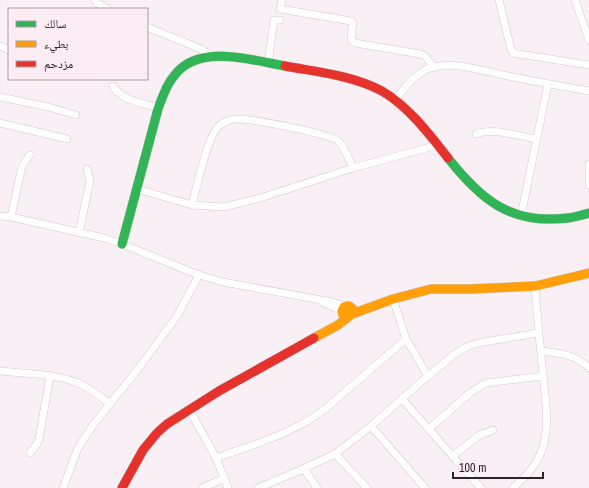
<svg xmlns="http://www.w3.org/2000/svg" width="589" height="488" font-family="'Archivo Narrow','Noto Naskh Arabic',sans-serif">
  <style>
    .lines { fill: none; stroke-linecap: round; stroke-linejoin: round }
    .street-casing { stroke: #d3cbce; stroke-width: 8 }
    .fast-casing { stroke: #d3cbce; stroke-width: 10 }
    .slow-casing { stroke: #d3cbce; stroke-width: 10 }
    .jam-casing { stroke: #d3cbce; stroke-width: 10 }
    .street { stroke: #fefdfd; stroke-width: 7 }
    .fast { stroke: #30b455; stroke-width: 9 }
    .slow { stroke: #ff9f0a; stroke-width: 9 }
    .jam { stroke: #e5322d; stroke-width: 9 }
  </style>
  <rect width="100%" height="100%" fill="#f8f0f4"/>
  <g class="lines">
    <!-- street casing -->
    <g class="street-casing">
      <g id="street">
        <polyline points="95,0 97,3 108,9"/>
        <path d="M282,0L280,9L351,21L353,23C353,29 350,35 352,41L355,43L420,54L425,56L434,67"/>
        <polyline points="499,0 511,50 513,53 589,65"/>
        <polyline points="575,0 589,40"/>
        <polyline points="147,27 201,49 212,56"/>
        <polyline points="0,46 9,50"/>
        <polyline points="268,63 274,20 280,20"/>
        <path d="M113,86C121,101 144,103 159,108"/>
        <polyline points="0,97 48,107 76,115"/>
        <path d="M394,100C405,88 417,71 433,67C455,61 487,72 508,76C535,82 562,86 589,91"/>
        <polyline points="0,123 67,139"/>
        <path d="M476,134C492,127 518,136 536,139"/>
        <polyline points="589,164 589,185"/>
        <polyline points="137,189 192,205 224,207 260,198 353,168 438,145"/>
        <path d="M192,205C197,188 207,135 220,125C225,121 230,119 237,119C250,118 330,134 338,141C345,147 349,160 353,168"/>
        <polyline points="0,216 11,217 104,238 122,244 199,275 223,282 332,302 346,306"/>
        <polyline points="521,216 548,84"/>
        <polyline points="11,217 22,166 30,155"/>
        <polyline points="79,233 90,181 87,169"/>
        <polyline points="393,299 406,339 428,376"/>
        <polyline points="322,302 342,311"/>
        <path d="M541,351C560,353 574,354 589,368"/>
        <path d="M0,371C27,374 57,373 82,385C92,390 101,397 110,404"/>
        <polyline points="402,399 481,488"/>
        <polyline points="189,409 216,458 228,488"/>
        <polyline points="371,426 425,488"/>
        <polyline points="430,428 470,393 486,383 543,376"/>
        <polyline points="30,453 37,444 39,439 50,376"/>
        <polyline points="335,454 367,488"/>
        <polyline points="453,456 478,436 493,430"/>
        <path d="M216,458C243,448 273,440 298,426C308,422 316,415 325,409L406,339"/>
        <polyline points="304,469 317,488"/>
        <polyline points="63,488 78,448 93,425 138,369 177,316 199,275"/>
        <polyline points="202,488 225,478"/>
        <polyline points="258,488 296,472 335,454 371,426 428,376 455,354 466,347 478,343 538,333"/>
        <path d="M513,488C526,477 538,464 543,447C550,423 545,398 543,374C540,345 537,315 535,286"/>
      </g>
    </g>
    <!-- fast casing -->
    <g class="fast-casing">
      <g id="fast">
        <path d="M448,158C481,200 511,225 568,218C575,217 582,215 589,213"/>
        <path d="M122,244L158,109C162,98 166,85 174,76C198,43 251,60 285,66"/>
      </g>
    </g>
    <!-- slow casing -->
    <g class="slow-casing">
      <g id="slow">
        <polyline points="352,314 393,299 431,289 469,289 535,286 589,273"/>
        <polyline points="314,338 338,325 352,314 353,309 349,306 344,307 342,311 343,315 347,317"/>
      </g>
    </g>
    <!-- jam casing -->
    <g class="jam-casing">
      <g id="jam">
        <path d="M285,66C317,72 352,75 382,91C409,107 429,134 448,158"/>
        <polyline points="122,488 143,450 157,433 167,424 219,391 314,338"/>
      </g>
    </g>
    <!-- street -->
    <use href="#street" class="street"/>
    <!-- fast -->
    <use href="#fast" class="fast"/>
    <!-- slow -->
    <use href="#slow" class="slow"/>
    <!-- jam -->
    <use href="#jam" class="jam"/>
  </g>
  <!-- legend -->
  <rect x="8" y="8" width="140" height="72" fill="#fcecf3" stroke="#a99ca2"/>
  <rect x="16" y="21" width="20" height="6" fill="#30b455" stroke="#a99ca2"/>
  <text x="44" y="28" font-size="12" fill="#2d2428">سالك</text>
  <rect x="16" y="41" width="20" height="6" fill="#ff9f0a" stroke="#a99ca2"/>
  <text x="44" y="48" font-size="12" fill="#2d2428">بطيء</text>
  <rect x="16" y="61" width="20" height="6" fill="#e5322d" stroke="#a99ca2"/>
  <text x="44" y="68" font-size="12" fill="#2d2428">مزدحم</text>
  <!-- scale -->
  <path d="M453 472v6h90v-6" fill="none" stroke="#2d2428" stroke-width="2"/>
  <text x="459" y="472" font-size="12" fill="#2d2428" stroke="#fcecf3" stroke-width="3" paint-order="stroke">100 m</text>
</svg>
